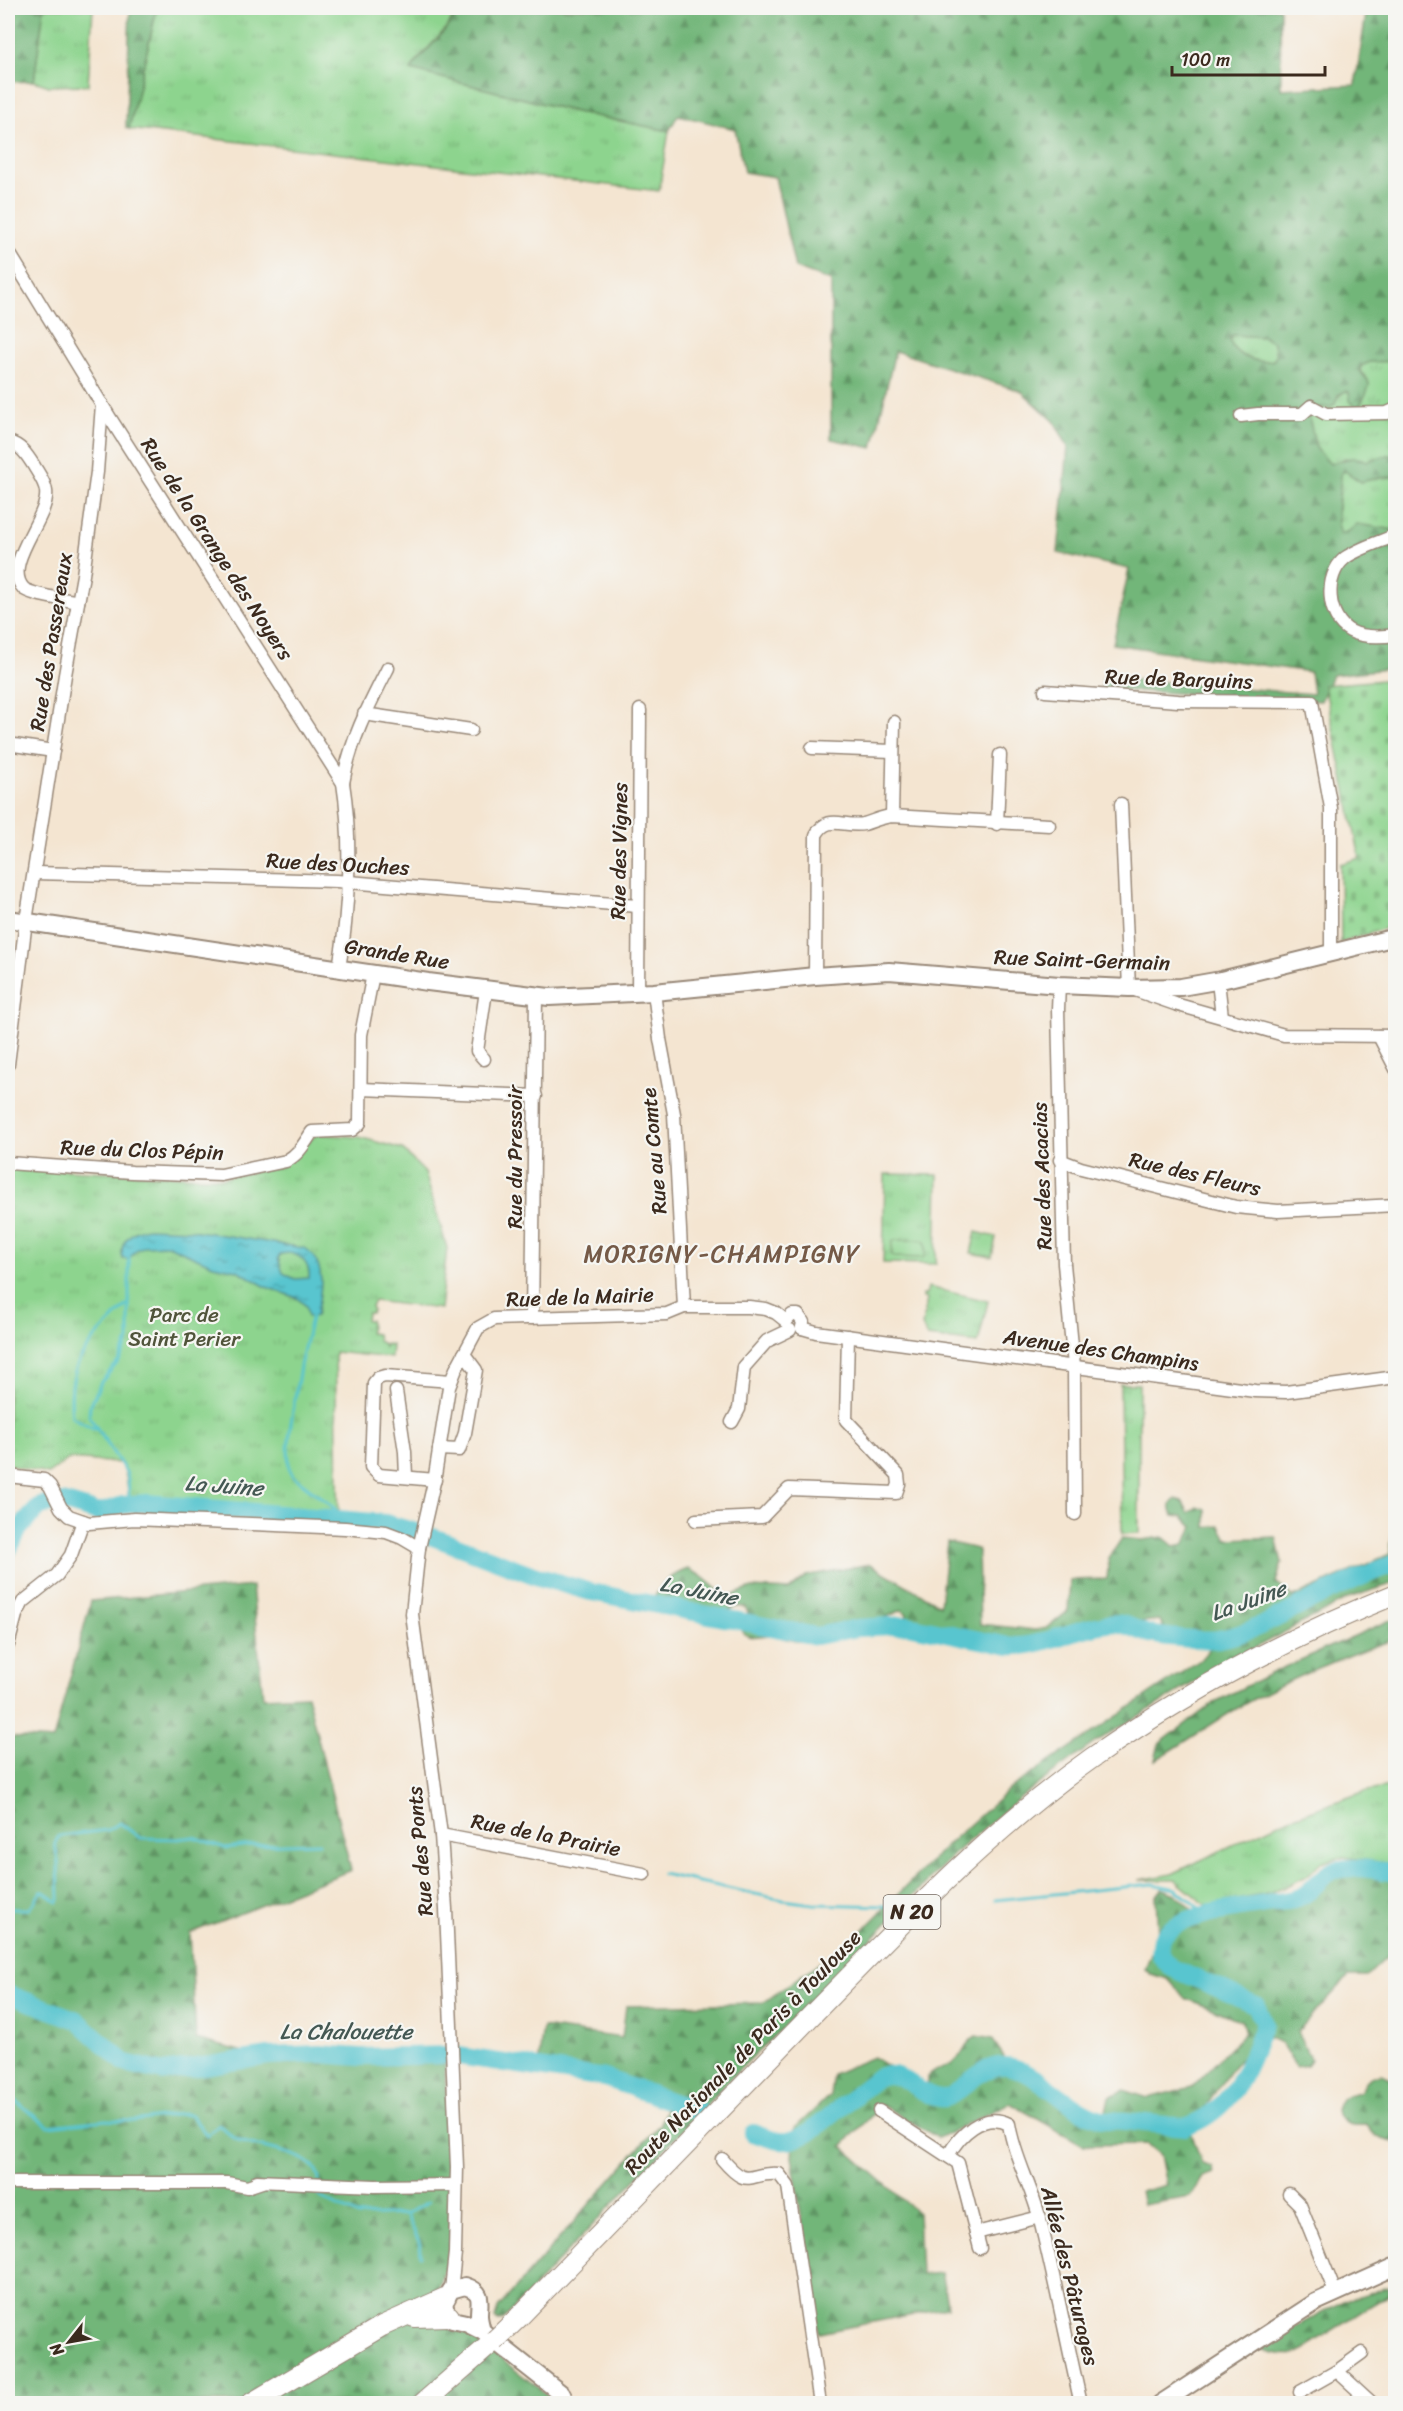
<svg xmlns="http://www.w3.org/2000/svg" width="1403" height="2411" font-family="Sriracha,sans-serif">
  <style>
    .grass { fill: url(#grass-tufts); stroke: #647f56; stroke-width: 1.5 }
    .forest { fill: url(#forest-firs); stroke: #56704c; stroke-width: 1.5; fill-rule: evenodd }
    .cemetery { fill: url(#cemetery-stones); stroke: #647f56; stroke-width: 1.5 }
    .garden { fill: #8dd48e; stroke: #647f56; stroke-width: 1.5 }
    .water { fill: url(#water-ripples); stroke: #4a7876; stroke-width: 1.5; fill-rule: evenodd }
    .lines { fill: none; stroke-linecap: round; stroke-linejoin: round }
    .stream { stroke: #58c5cf; stroke-width: 3 }
    .river { stroke: #58c5cf; stroke-width: 18 }
    .minor-casing { stroke: #988878; stroke-width: 15 }
    .secondary-casing { stroke: #988878; stroke-width: 20 }
    .primary-casing { stroke: #988878; stroke-width: 22 }
    .minor { stroke: #fff; stroke-width: 12 }
    .secondary { stroke: #fff; stroke-width: 16 }
    .primary { stroke: #fff; stroke-width: 20 }
    .primary-bridge-casing { stroke: #988878; stroke-width: 22; stroke-linecap: butt }
    .primary-bridge { stroke: #fff; stroke-width: 20 }
    .labels { text-anchor: middle; stroke-width: 4.5; stroke-linejoin: round; paint-order: stroke }
    .shield { fill: #f6f6f2; stroke: #73675e; stroke-width: 1.5 }
    .shield-label { font-size: 20px; font-weight: bold; fill: #3b2a1e }
    .street-label { font-size: 21px; fill: #3b2a1e; stroke: #f6f6f2 }
    .park-label { font-size: 21px; fill: #50543a; stroke: #f6f6f2 }
    .water-label { font-size: 22px; font-style: italic; fill: #445853; stroke: #f6f6f2 }
    .quarter-label { font-size: 24px; letter-spacing: 1.5px; fill: #755a47; stroke: #f6f6f2 }
  </style>
  <defs>
    <pattern id="grass-tufts" width="24" height="20" patternUnits="userSpaceOnUse" patternTransform="scale(1.5)"><rect width="24" height="20" fill="#8dd48e"/><path d="M3 7l-1-3M5 7V3M7 7l1-3M15 17l-1-3M17 17v-4M19 17l1-3" fill="none" stroke="#7bb67a"/></pattern>
    <pattern id="forest-firs" width="22" height="20" patternUnits="userSpaceOnUse" patternTransform="scale(1.5)"><rect width="22" height="20" fill="#72b679"/><path d="M5 1l3.5 6h-7zM16 11l3.5 6h-7z" fill="#5f9463"/></pattern>
    <pattern id="cemetery-stones" width="16" height="16" patternUnits="userSpaceOnUse" patternTransform="scale(1.5)"><rect width="16" height="16" fill="#8dd48e"/><path d="M2 7V4a2 2 0 0 1 4 0v3zM10 15v-3a2 2 0 0 1 4 0v3z" fill="#7bb67a"/></pattern>
    <pattern id="water-ripples" width="26" height="14" patternUnits="userSpaceOnUse" patternTransform="scale(1.5)"><rect width="26" height="14" fill="#58c5cf"/><path d="M2 4q2-2 4 0t4 0M15 11q2-2 4 0t4 0" fill="none" stroke="#4aa0a7"/></pattern>
  </defs>
  <rect width="100%" height="100%" fill="#f6f6f2"/>
  <filter id="ink" filterUnits="userSpaceOnUse"><feTurbulence type="fractalNoise" baseFrequency=".0167" numOctaves="2"/><feDisplacementMap in="SourceGraphic" scale="12" xChannelSelector="R" yChannelSelector="G"/><feConvolveMatrix kernelMatrix="1 2 1 2 8 2 1 2 1" color-interpolation-filters="sRGB"/></filter>
  <filter id="wash" filterUnits="userSpaceOnUse"><feTurbulence type="fractalNoise" baseFrequency=".008" numOctaves="4" result="noise"/><feDisplacementMap in="SourceGraphic" scale="24" xChannelSelector="R" yChannelSelector="G"/><feGaussianBlur stdDeviation="1.35" result="paint"/><feColorMatrix in="noise" values="0 0 0 0 0 0 0 0 0 0 0 0 0 0 0 0 0 1.4 0 .05"/><feComposite in="paint" operator="in"/></filter>
  <g filter="url(#wash)">
    <rect width="100%" height="100%" fill="#f4e5d1"/>
    <!-- grass -->
    <g class="grass">
      <polygon points="44,8 93,8 88,85 49,86 34,81"/>
      <path d="M157,8H457C449,33 423,48 411,70L575,112L669,131L659,191L129,129Z"/>
      <path d="M1233,335L1264,337L1274,343L1276,355L1274,360C1258,364 1232,356 1230,339Z"/>
      <polygon points="1395,361 1395,456 1388,455 1367,461 1346,458 1330,464 1316,448 1309,417 1346,391 1350,392 1360,406 1369,386 1368,380 1360,371 1361,366 1370,362"/>
      <path d="M1345,471L1361,482L1377,478L1395,477V530L1349,531L1341,534C1333,516 1342,492 1341,473Z"/>
      <path d="M317,1134L359,1137L402,1149L425,1173L447,1248L440,1309L374,1301L371,1307L373,1310L371,1313H367L366,1320H370L371,1324L369,1326L371,1327L369,1333L377,1334L378,1341L384,1344V1347L386,1344L392,1345L391,1358L335,1352L339,1523L148,1513L131,1504C125,1487 130,1479 121,1463L69,1459L48,1474L8,1465V1167L222,1178L280,1167Z"/>
      <polygon points="885,1174 938,1175 936,1264 883,1263"/>
      <polygon points="976,1232 996,1237 992,1257 971,1253"/>
      <polygon points="928,1287 988,1301 978,1343 927,1337 922,1326 927,1299 923,1298 923,1295 926,1295"/>
      <polygon points="1120,1384 1139,1384 1139,1533 1122,1534"/>
      <polygon points="1395,1786 1395,1864 1343,1857 1320,1863 1307,1876 1272,1893 1207,1906 1175,1880 1139,1880 1172,1874 1283,1821 1363,1792"/>
    </g>
    <!-- forest -->
    <g class="forest">
      <polygon points="8,8 44,8 34,81 8,82"/>
      <polygon points="130,8 157,8 129,129 126,128"/>
      <path d="M457,8H1280L1281,89L1355,85L1367,8H1395V361L1370,362L1361,366L1360,371C1362,375 1369,379 1369,384C1369,390 1361,404 1357,408L1350,401L1349,392L1346,391L1338,395L1335,404L1330,408L1321,407L1309,417L1316,448L1330,464C1343,461 1354,454 1367,461L1388,455L1395,456V477L1377,478L1361,482L1345,471L1341,473C1341,491 1333,517 1341,534L1349,531L1357,524L1395,530V668L1332,675L1321,701L1101,689L1103,677L1313,694L1310,672L1113,644L1129,569L1058,553L1068,447L1054,421L1021,391L895,351L873,448L831,439V281L795,268L775,177L744,172L735,129L678,115L669,131L576,112L411,70C424,49 450,32 457,8ZM1233,335L1264,337L1274,343L1276,355L1274,360C1259,364 1232,357 1230,339Z"/>
      <path d="M1175,1499L1182,1501L1189,1513L1198,1507L1206,1510V1527L1220,1526L1227,1539L1276,1537L1282,1563L1276,1582L1294,1597L1390,1554L1395,1509V1583L1351,1597L1226,1663L1097,1741L1022,1796L959,1849L833,1979L740,2069L504,2319L498,2321L495,2318L498,2308L659,2125L666,2110L652,2086L537,2074L543,2027L622,2038L626,2006L763,2003L824,1959L832,1961L949,1843L1012,1787L1200,1660L1213,1645L1195,1635L1164,1631L1160,1620L1130,1623L1108,1619L1069,1628L1026,1642L1001,1641L992,1637L975,1635L962,1640L910,1632L903,1629L907,1614L902,1610C869,1624 835,1645 797,1641C788,1640 779,1636 770,1635C759,1635 747,1641 741,1629L748,1613L745,1607C735,1605 731,1610 723,1614C701,1625 672,1613 655,1596C663,1582 673,1574 688,1569L700,1575L726,1597L752,1588L789,1590L806,1576L870,1564L940,1605L947,1542L978,1549L980,1624L1035,1630L1047,1628L1068,1611L1070,1580L1107,1579L1109,1558L1122,1538L1142,1540L1163,1537L1175,1547L1184,1545L1193,1527L1182,1516L1174,1515C1169,1510 1170,1504 1175,1499Z"/>
      <polygon points="252,1586 263,1697 307,1695 351,1870 190,1933 196,2039 258,2056 445,2064 451,2247 429,2321 471,2336 558,2403 8,2403 8,1737 53,1740 91,1601"/>
      <path d="M1395,1618V1639C1345,1656 1295,1676 1248,1702C1216,1720 1187,1742 1155,1760L1159,1744L1215,1702L1278,1670Z"/>
      <path d="M1346,1873L1395,1877V1964L1386,1958L1367,1976H1349L1297,2032L1311,2060L1307,2065L1296,2067L1281,2043L1266,2036L1234,2065L1204,2108L1187,2120L1202,2164L1212,2167L1214,2173L1203,2177L1191,2197L1143,2205L1140,2192L1166,2185L1160,2155L1147,2144L1083,2145L1010,2103L938,2138L882,2105L842,2146L918,2213L921,2275L941,2273L948,2307L819,2333L792,2156L795,2128L830,2095L833,2074L873,2057L927,2091V2077C937,2066 947,2069 957,2059C966,2051 963,2044 976,2036L992,2039L1007,2061L1025,2067L1091,2112L1105,2116L1109,2097L1124,2090L1148,2098L1192,2087L1245,2033L1242,2021L1185,1998L1168,1979L1150,1974L1145,1969L1158,1935L1156,1897L1162,1889L1175,1894L1204,1921C1233,1916 1276,1912 1301,1899C1317,1891 1329,1878 1346,1873Z"/>
      <path d="M1381,2074L1390,2078L1393,2083L1395,2082V2142C1382,2140 1374,2137 1367,2125C1351,2126 1344,2126 1336,2111C1337,2098 1347,2095 1359,2092C1366,2082 1366,2076 1381,2074Z"/>
      <path d="M1389,2287V2294L1314,2342C1301,2359 1279,2356 1260,2349L1264,2344L1343,2301Z"/>
    </g>
    <!-- cemetery -->
    <polygon class="cemetery" points="1395,679 1395,925 1341,943 1340,864 1360,858 1324,685"/>
    <!-- garden -->
    <polygon class="garden" points="895,1240 923,1240 926,1244 925,1256 922,1258 894,1257 892,1255 892,1243"/>
    <!-- water -->
    <path class="water" d="M148,1228L191,1230L304,1248C328,1264 321,1292 316,1316L308,1317L306,1306L297,1298L266,1287L237,1270L213,1265L168,1245L145,1246L136,1250L129,1259H123C118,1242 132,1230 148,1228ZM289,1253C302,1255 310,1265 309,1278L295,1279L283,1273L278,1258L281,1254Z"/>
    <g class="lines">
      <!-- stream -->
      <g class="stream">
        <path d="M129,1257V1340L119,1361L101,1382L90,1406L89,1416L126,1472C130,1482 127,1493 131,1504"/>
        <polyline points="312,1314 300,1366 291,1423 288,1449 289,1468 293,1476 332,1506 344,1518"/>
        <path d="M95,1429L72,1417C66,1359 89,1344 127,1305"/>
        <polyline points="662,1874 783,1900 813,1904 890,1906"/>
        <polyline points="995,1900 1153,1884 1176,1889 1207,1915"/>
        <polyline points="8,1909 29,1909 41,1892 44,1892 57,1902 59,1900 58,1862 55,1843 59,1836 108,1830 120,1823 140,1838 178,1839 194,1837 225,1848 252,1845 319,1843"/>
        <path d="M8,2095L48,2126L106,2120L134,2121L180,2114L191,2115L206,2134L208,2135L219,2125C225,2130 231,2137 238,2140C258,2149 319,2151 319,2181"/>
        <polyline points="319,2187 319,2194 322,2198 358,2216 406,2214 428,2202"/>
        <path d="M406,2214C411,2228 422,2240 421,2256"/>
      </g>
      <!-- river -->
      <g class="river">
        <path d="M8,1551L19,1529L40,1506L62,1502L99,1513L123,1505L147,1503L385,1523L433,1537L539,1577L591,1592L816,1636L857,1628L908,1625L1009,1646C1041,1648 1074,1628 1107,1624C1123,1621 1131,1628 1146,1633C1158,1637 1206,1641 1219,1639C1253,1633 1282,1615 1312,1600C1339,1587 1367,1573 1396,1563"/>
        <polyline points="8,1994 77,2020 125,2063 164,2072 269,2056 320,2054 360,2057 452,2055 605,2078 701,2112"/>
        <path d="M753,2133C779,2142 783,2146 809,2133L878,2077C904,2067 915,2095 940,2098C959,2101 979,2058 1012,2067C1041,2075 1071,2111 1099,2118C1107,2121 1117,2120 1126,2121C1146,2123 1166,2125 1185,2127C1235,2109 1247,2068 1264,2024L1256,2005L1172,1968C1164,1961 1158,1956 1160,1945C1164,1908 1271,1908 1300,1897C1315,1891 1321,1873 1336,1870C1355,1865 1377,1870 1396,1873"/>
      </g>
    </g>
  </g>
  <g filter="url(#ink)">
    <g class="lines">
      <!-- minor casing -->
      <g class="minor-casing">
        <g id="minor">
          <path d="M8,251L110,418L343,783C352,839 349,912 339,968"/>
          <polyline points="1241,416 1258,414 1302,414 1311,406 1326,414 1387,413 1396,409"/>
          <path d="M8,442C21,445 27,455 34,466C38,473 45,482 46,491C50,518 0,564 24,589C38,597 61,598 78,602"/>
          <path d="M1396,535C1380,542 1359,548 1345,558C1323,576 1327,618 1350,631C1363,638 1381,637 1396,635"/>
          <polyline points="1045,691 1178,701 1312,702 1331,808 1331,953"/>
          <polyline points="364,714 471,730"/>
          <polyline points="8,744 53,751"/>
          <polyline points="812,748 892,751"/>
          <path d="M343,783C350,741 369,705 388,668"/>
          <polyline points="1121,804 1129,988 1175,1004 1284,1035 1396,1036"/>
          <polyline points="892,816 894,722"/>
          <polyline points="997,824 1000,755"/>
          <polyline points="35,873 337,881 637,906"/>
          <path d="M815,976L816,835C828,813 844,828 864,824C874,821 881,817 892,816L1049,825"/>
          <polyline points="1218,981 1222,1017"/>
          <polyline points="1059,985 1058,1009 1064,1264 1074,1366 1075,1514"/>
          <polyline points="654,992 660,1039 674,1114 684,1307"/>
          <polyline points="638,993 640,710"/>
          <polyline points="1379,1036 1396,1069"/>
          <polyline points="484,1059 477,1051 486,991"/>
          <polyline points="8,1064 26,921 65,675 83,575 97,472 102,404"/>
          <polyline points="361,1089 536,1096"/>
          <polyline points="1060,1160 1081,1168 1236,1207 1278,1211 1396,1205"/>
          <path d="M8,1163L132,1172L221,1175L286,1161C299,1154 304,1144 312,1132L352,1130L360,1123L361,1035L373,974"/>
          <polyline points="532,1318 536,997"/>
          <polyline points="786,1321 792,1315 798,1315 803,1322 802,1328"/>
          <polyline points="802,1328 816,1332 1255,1391 1286,1392 1396,1377"/>
          <polyline points="396,1391 405,1452 406,1477"/>
          <polyline points="732,1422 739,1409 744,1367 767,1341 790,1330"/>
          <polyline points="439,1449 459,1450 465,1433 476,1370 464,1354"/>
          <polyline points="8,1476 44,1480 50,1486 61,1508 69,1516 89,1523 134,1519 345,1528 386,1532 402,1538 419,1548"/>
          <polyline points="435,1480 379,1475 371,1467 374,1383 378,1378 385,1376 451,1381"/>
          <polyline points="696,1520 762,1517 789,1489 896,1493 899,1484 898,1475 846,1420 848,1336"/>
          <polyline points="8,1645 16,1615 23,1602 57,1575 71,1555 83,1521"/>
          <polyline points="441,1835 644,1874"/>
          <polyline points="879,2111 958,2163 980,2248"/>
          <path d="M948,2156C959,2135 983,2111 1009,2124C1014,2157 1032,2187 1040,2220C1055,2280 1067,2342 1081,2404"/>
          <path d="M722,2159C750,2192 748,2171 779,2174L788,2186L820,2404"/>
          <polyline points="257,2181 375,2186 456,2185"/>
          <polyline points="8,2183 227,2183 247,2187 262,2182"/>
          <polyline points="1289,2194 1300,2205 1335,2292"/>
          <polyline points="976,2233 1040,2217"/>
          <polyline points="451,2290 455,2253 457,2167 446,1909 441,1835 412,1614 419,1548 434,1482 449,1387 456,1369 478,1328 494,1319 667,1314 684,1307 749,1307 766,1309 776,1313 786,1321"/>
          <polyline points="1337,2371 1373,2404"/>
          <polyline points="1300,2392 1337,2371 1362,2353"/>
        </g>
      </g>
      <!-- secondary casing -->
      <g class="secondary-casing">
        <g id="secondary">
          <polyline points="8,919 428,982 549,997 654,992 815,976 889,971 1059,985 1129,988 1181,987 1221,980 1396,937"/>
          <path d="M482,2331C481,2326 479,2320 479,2315C479,2301 484,2292 465,2286L451,2290L444,2303L446,2312L452,2320L466,2323L482,2331L562,2394L566,2404"/>
          <polyline points="1160,2404 1316,2302 1396,2266"/>
        </g>
      </g>
      <!-- primary casing -->
      <g class="primary-casing">
        <g id="primary">
          <polyline points="414,2317 449,2316"/>
          <path d="M519,2317C616,2217 712,2118 808,2019C898,1927 986,1833 1092,1758C1186,1692 1289,1637 1396,1594"/>
          <polyline points="250,2404 382,2326 445,2298"/>
          <polyline points="422,2404 494,2341"/>
        </g>
      </g>
      <!-- minor -->
      <use href="#minor" class="minor"/>
      <!-- secondary -->
      <use href="#secondary" class="secondary"/>
      <!-- primary -->
      <use href="#primary" class="primary"/>
      <!-- primary-bridge casing -->
      <g class="primary-bridge-casing">
        <polyline id="primary-bridge" points="494,2341 519,2317"/>
      </g>
      <!-- primary-bridge -->
      <use href="#primary-bridge" class="primary-bridge"/>
    </g>
  </g>
  <g class="labels">
    <!-- shield labels -->
    <rect class="shield" x="883.5" y="1895" width="57" height="34" rx="4.5"/>
    <g class="shield-label">
      <text x="912" y="1919">N 20</text>
    </g>
    <!-- street labels -->
    <g class="street-label">
      <text transform="translate(217 549) rotate(57)" y="7">Rue de la Grange des Noyers</text>
      <text transform="translate(51 642) rotate(-81)" y="7">Rue des Passereaux</text>
      <text transform="translate(1179 679) rotate(2)" y="7">Rue de Barguins</text>
      <text transform="translate(619 851) rotate(-89)" y="7">Rue des Vignes</text>
      <text transform="translate(338 864) rotate(3)" y="7">Rue des Ouches</text>
      <text transform="translate(397 954) rotate(9)" y="7">Grande Rue</text>
      <text transform="translate(1082 960) rotate(2)" y="7">Rue Saint-Germain</text>
      <text transform="translate(142 1150) rotate(2)" y="7">Rue du Clos Pépin</text>
      <text transform="translate(654 1151) rotate(-95)" y="7">Rue au Comte</text>
      <text transform="translate(515 1157) rotate(-90)" y="7">Rue du Pressoir</text>
      <text transform="translate(1195 1174) rotate(13)" y="7">Rue des Fleurs</text>
      <text transform="translate(1042 1176) rotate(-92)" y="7">Rue des Acacias</text>
      <text transform="translate(580 1297) rotate(-2)" y="7">Rue de la Mairie</text>
      <text transform="translate(1101 1350) rotate(8)" y="7">Avenue des Champins</text>
      <text transform="translate(546 1835) rotate(11)" y="7">Rue de la Prairie</text>
      <text transform="translate(420 1851) rotate(-95)" y="7">Rue des Ponts</text>
      <text transform="translate(743 2052) rotate(-46)" y="7">Route Nationale de Paris à Toulouse</text>
      <text transform="translate(1070 2276) rotate(76)" y="7">Allée des Pâturages</text>
    </g>
    <!-- park labels -->
    <g class="park-label">
      <text x="184" y="1322">Parc de<tspan x="184" dy="24">Saint Perier</tspan></text>
    </g>
    <!-- water labels -->
    <g class="water-label">
      <text transform="translate(224 1485) rotate(4)" y="8">La Juine</text>
      <text transform="translate(699 1590) rotate(11)" y="8">La Juine</text>
      <text transform="translate(1248 1600) rotate(-20)" y="8">La Juine</text>
      <text x="346" y="2039">La Chalouette</text>
    </g>
    <!-- quarter labels -->
    <g class="quarter-label">
      <text x="722" y="1262">MORIGNY-CHAMPIGNY</text>
    </g>
  </g>
  <!-- margin -->
  <rect width="1403" height="2411" fill="none" stroke="#f6f6f2" stroke-width="30"/>
  <!-- north arrow -->
  <g transform="translate(69 2342) rotate(239)" stroke="#f6f6f2" stroke-width="4.5" paint-order="stroke">
  <path d="M0-4.5L10 22L0 15L-10 22Z" fill="#3b2a1e"/>
  <text y="-9" font-size="16" font-weight="bold" text-anchor="middle" fill="#3b2a1e">N</text>
  </g>
  <!-- scale -->
  <path d="M1172 66v9h153v-9" fill="none" stroke="#3b2a1e" stroke-width="3"/>
  <text x="1181" y="66" font-size="18" fill="#3b2a1e" stroke="#f6f6f2" stroke-width="4.5" paint-order="stroke">100 m</text>
</svg>
